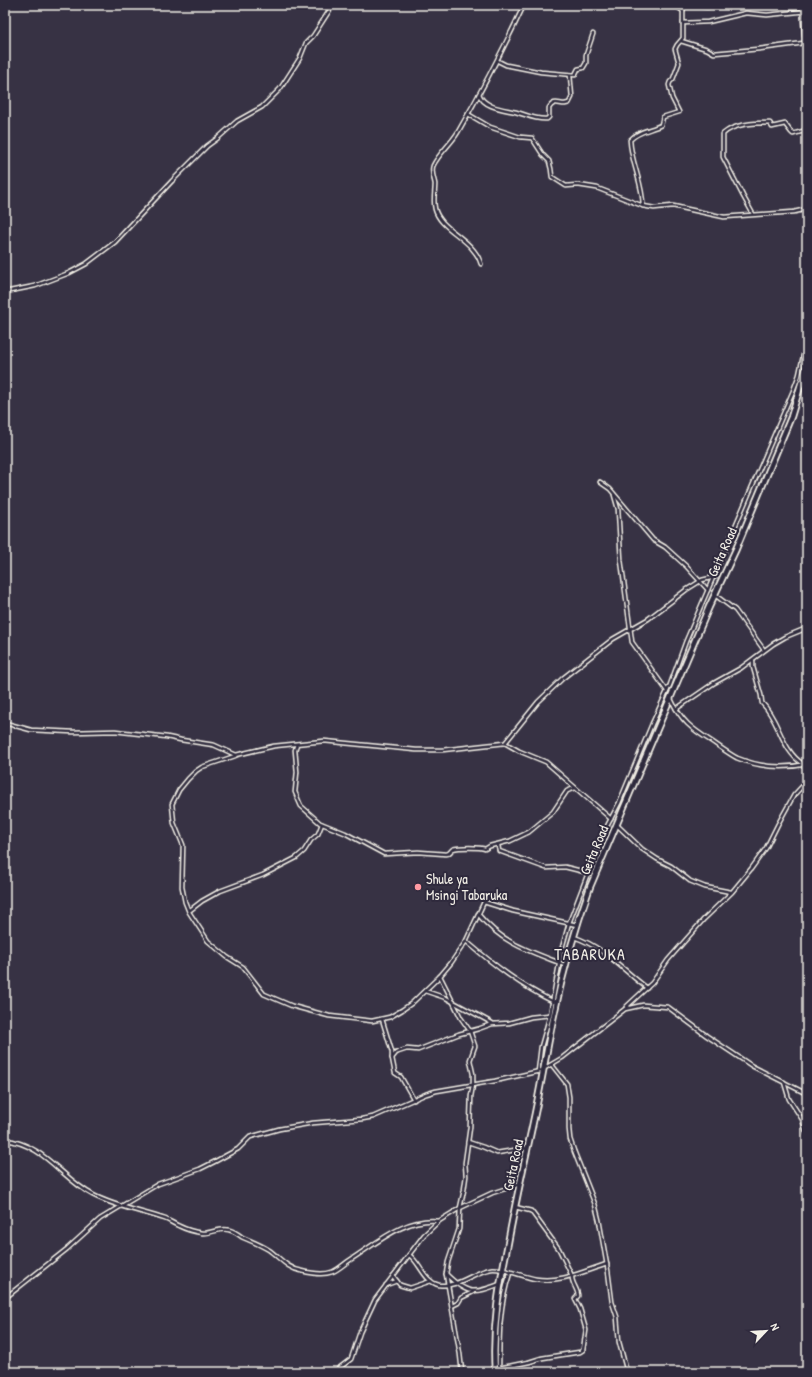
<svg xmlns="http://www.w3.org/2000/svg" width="812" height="1377" font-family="'Patrick Hand',sans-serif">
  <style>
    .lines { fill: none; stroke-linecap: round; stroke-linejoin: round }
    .minor-casing { stroke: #f4f1e8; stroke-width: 5.5 }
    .trunk-casing { stroke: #f4f1e8; stroke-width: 8 }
    .minor { stroke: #2f2a3d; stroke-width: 2.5 }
    .trunk { stroke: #2f2a3d; stroke-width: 4.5 }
    .poi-dot { fill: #ff9aa2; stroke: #2f2a3d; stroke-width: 1.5 }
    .labels { text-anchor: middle; stroke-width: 4; stroke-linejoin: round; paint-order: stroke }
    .street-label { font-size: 14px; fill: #f4f1e8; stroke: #2f2a3d }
    .poi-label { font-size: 14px; fill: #f4f1e8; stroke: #2f2a3d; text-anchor: start }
    .quarter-label { font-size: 16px; letter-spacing: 1px; fill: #f4f1e8; stroke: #2f2a3d }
  </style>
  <rect width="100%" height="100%" fill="#373244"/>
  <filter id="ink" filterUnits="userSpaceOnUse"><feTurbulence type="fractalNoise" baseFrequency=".025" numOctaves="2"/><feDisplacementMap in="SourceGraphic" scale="8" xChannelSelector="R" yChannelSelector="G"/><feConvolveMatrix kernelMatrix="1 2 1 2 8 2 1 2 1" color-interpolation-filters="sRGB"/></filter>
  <g filter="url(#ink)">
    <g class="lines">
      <!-- minor casing -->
      <g class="minor-casing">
        <g id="minor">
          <polyline points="674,5 683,11"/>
          <polyline points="691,5 708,7 711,5"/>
          <polyline points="802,5 807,71"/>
          <polyline points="683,23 708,22 746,13 767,15 807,11"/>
          <polyline points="681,41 707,49 714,53 759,49 804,43"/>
          <polyline points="498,61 506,65 541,72 575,75 578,69 583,68 586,63 586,55 593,34"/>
          <path d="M479,94C484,108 504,109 516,112C527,115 535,120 547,119L549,117V108C554,100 558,104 565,104L569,103L572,97L570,75"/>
          <polyline points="468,114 490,127 520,137 532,138 543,155 549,161 551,169 552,177 566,186 578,185 597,188 643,206 654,208 673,206 724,217 794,212 807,209"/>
          <path d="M643,206C643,183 631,163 630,140C638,131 651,130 661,125L663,117L679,112L672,98L669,85L670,82L673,79L679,63L675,49L677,45L683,38V7L685,5"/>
          <path d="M753,214L743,196L723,157V134C735,123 755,123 770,123L772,127L785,124L791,132L793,134L807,130"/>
          <path d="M481,264C474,239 440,230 435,209C433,201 435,192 435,184C434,178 431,173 433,166C439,153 451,144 458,132C482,90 504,48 524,5"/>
          <polyline points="5,292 35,286 69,273 86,264 115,242 172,181 207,146 218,138 237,121 262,107 280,89 300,58 306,43 313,36 333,5"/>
          <polyline points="600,482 610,489 653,540 665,547 686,566 708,590"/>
          <polyline points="614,495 618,509 621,560 632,642 667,691"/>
          <polyline points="715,595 735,610 764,650"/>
          <path d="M753,661V667L761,695L762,703C780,721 781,750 803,764"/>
          <path d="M671,699C681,721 692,729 711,741C720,747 728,753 737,758C759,767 784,769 807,764"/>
          <polyline points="676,709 714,683 741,668 773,644 785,637 807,628"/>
          <polyline points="5,723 31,730 73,732 115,731 167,737 181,740 214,745 236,755 274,746 324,741 416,750 442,750 505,743 519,751 546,762 611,819"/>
          <polyline points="505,743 538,702 563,678 613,639 648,619 686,590 702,580 715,577"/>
          <path d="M297,744L295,750L297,772L295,792L301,806L320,823L345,833L384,854L418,852L446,854C450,854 450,851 453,849C458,847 481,847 485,849L490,846L510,841L529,832L553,812L567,791L575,788"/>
          <polyline points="235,756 202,767 196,771 188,779 179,790 172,804 174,823 183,845 182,887 185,902 189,912 208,941 227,957 243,967 264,994 292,1006 329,1016 372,1021 390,1017 402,1010 412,1003 440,976 451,963 466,941 484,902"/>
          <polyline points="617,825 642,849 657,859 671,866 690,881 705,887 731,892"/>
          <polyline points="498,845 499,851 546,868 565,867 589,873"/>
          <polyline points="484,902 513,911 577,925"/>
          <polyline points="189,911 202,901 220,891 263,875 296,858 304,851 311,840 318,834 322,824"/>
          <path d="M478,914C502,944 532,952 565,965"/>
          <path d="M574,937C604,947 623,970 647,988"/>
          <path d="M466,941C494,965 521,986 554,1002"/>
          <polyline points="440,976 461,1018 470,1031 475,1046 470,1060 473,1074 473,1085 471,1096 470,1127 465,1163 466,1176 464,1190 460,1208 459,1229 448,1262 446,1274 460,1354 462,1372"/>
          <polyline points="425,991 446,998 492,1023"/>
          <polyline points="626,1007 652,983 668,960 704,919 732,892 751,869 766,848 778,824 794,795 807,781"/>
          <polyline points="382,1019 392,1052 392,1058 395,1073 401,1077 414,1100"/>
          <polyline points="392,1058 396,1053 398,1052 407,1049 418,1050 459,1034 478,1029 492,1024 509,1023 531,1017 550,1015"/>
          <polyline points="552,1065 567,1084 569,1097 569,1129 570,1139 574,1151 595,1204 599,1220 608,1271 612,1302 617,1317 619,1342 627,1372"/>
          <polyline points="538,1072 541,1047 550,1015 562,948 569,923 603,834 619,803 652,724 670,685 686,641 793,391 799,375 807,338"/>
          <polyline points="784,1082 789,1099 802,1119 807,1134"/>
          <path d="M5,1140C44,1144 61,1178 93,1195C116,1207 141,1211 165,1219C170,1221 174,1224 179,1226C185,1229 195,1232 202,1233C211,1234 220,1227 229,1230C234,1231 238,1234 242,1237C251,1241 261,1245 269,1250C280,1258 288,1269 302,1271C310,1273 324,1275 332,1272C338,1270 344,1264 350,1260C377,1243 405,1217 439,1221"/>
          <polyline points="468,1142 483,1147 497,1153 527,1148"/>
          <path d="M409,1255C420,1262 424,1282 439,1285C458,1288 473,1272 491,1269C502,1267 523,1277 536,1279C561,1283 584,1271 607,1264"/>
          <path d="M446,1274C467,1295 474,1294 500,1284"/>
          <polyline points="393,1276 400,1285 410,1288 431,1281"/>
          <polyline points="386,1285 397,1281"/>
          <polyline points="5,1298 67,1249 100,1219 158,1184 200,1169 214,1162 238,1149 250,1137 279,1129 313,1123 362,1119 373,1117 426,1094 436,1091 495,1081 540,1071 562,1058 625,1009 643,1005 668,1007 707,1036 752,1066 807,1094"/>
          <polyline points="452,1306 458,1303 461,1298 473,1292"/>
          <path d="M499,1368L529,1362L542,1358L580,1352L583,1350L586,1330L580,1309L575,1299L578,1296C578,1289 571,1283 572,1276L559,1249L534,1215L531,1211L515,1207"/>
          <polyline points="334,1372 351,1359 360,1332 375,1300 424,1235 439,1221 460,1208 492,1193 520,1184"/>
          <path d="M499,1372C499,1339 499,1304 510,1273"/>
        </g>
      </g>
      <!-- trunk casing -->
      <g class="trunk-casing">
        <path id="trunk" d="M495,1372C492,1328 499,1286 508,1243C516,1199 526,1156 535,1113C542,1080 547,1047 554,1015C563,971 575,929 590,887L709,607L736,549L791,417L807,364"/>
      </g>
      <!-- minor -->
      <use href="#minor" class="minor"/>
      <!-- trunk -->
      <use href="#trunk" class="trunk"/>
    </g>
  </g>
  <!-- markers -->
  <circle class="poi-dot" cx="418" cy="887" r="4"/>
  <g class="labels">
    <!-- street labels -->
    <g class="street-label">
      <text transform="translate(722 552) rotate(-66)" y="5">Geita Road</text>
      <text transform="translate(594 850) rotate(-67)" y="5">Geita Road</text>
      <text transform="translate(513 1165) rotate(-78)" y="5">Geita Road</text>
    </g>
    <!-- poi labels -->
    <g class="poi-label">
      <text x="426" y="884">Shule ya<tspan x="426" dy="16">Msingi Tabaruka</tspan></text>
    </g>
    <!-- quarter labels -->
    <g class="quarter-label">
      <text x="590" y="960">TABARUKA</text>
    </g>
  </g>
  <!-- margin -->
  <rect width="812" height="1377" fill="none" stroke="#2f2a3d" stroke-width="20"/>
  <rect x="10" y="10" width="792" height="1357" fill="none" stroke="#f4f1e8" stroke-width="1.5" filter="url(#ink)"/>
  <!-- north arrow -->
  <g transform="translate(766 1331) rotate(65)" stroke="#2f2a3d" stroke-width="3" paint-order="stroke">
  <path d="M0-3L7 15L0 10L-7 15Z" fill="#f4f1e8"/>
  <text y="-6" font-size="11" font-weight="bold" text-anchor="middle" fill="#f4f1e8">N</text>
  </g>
</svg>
